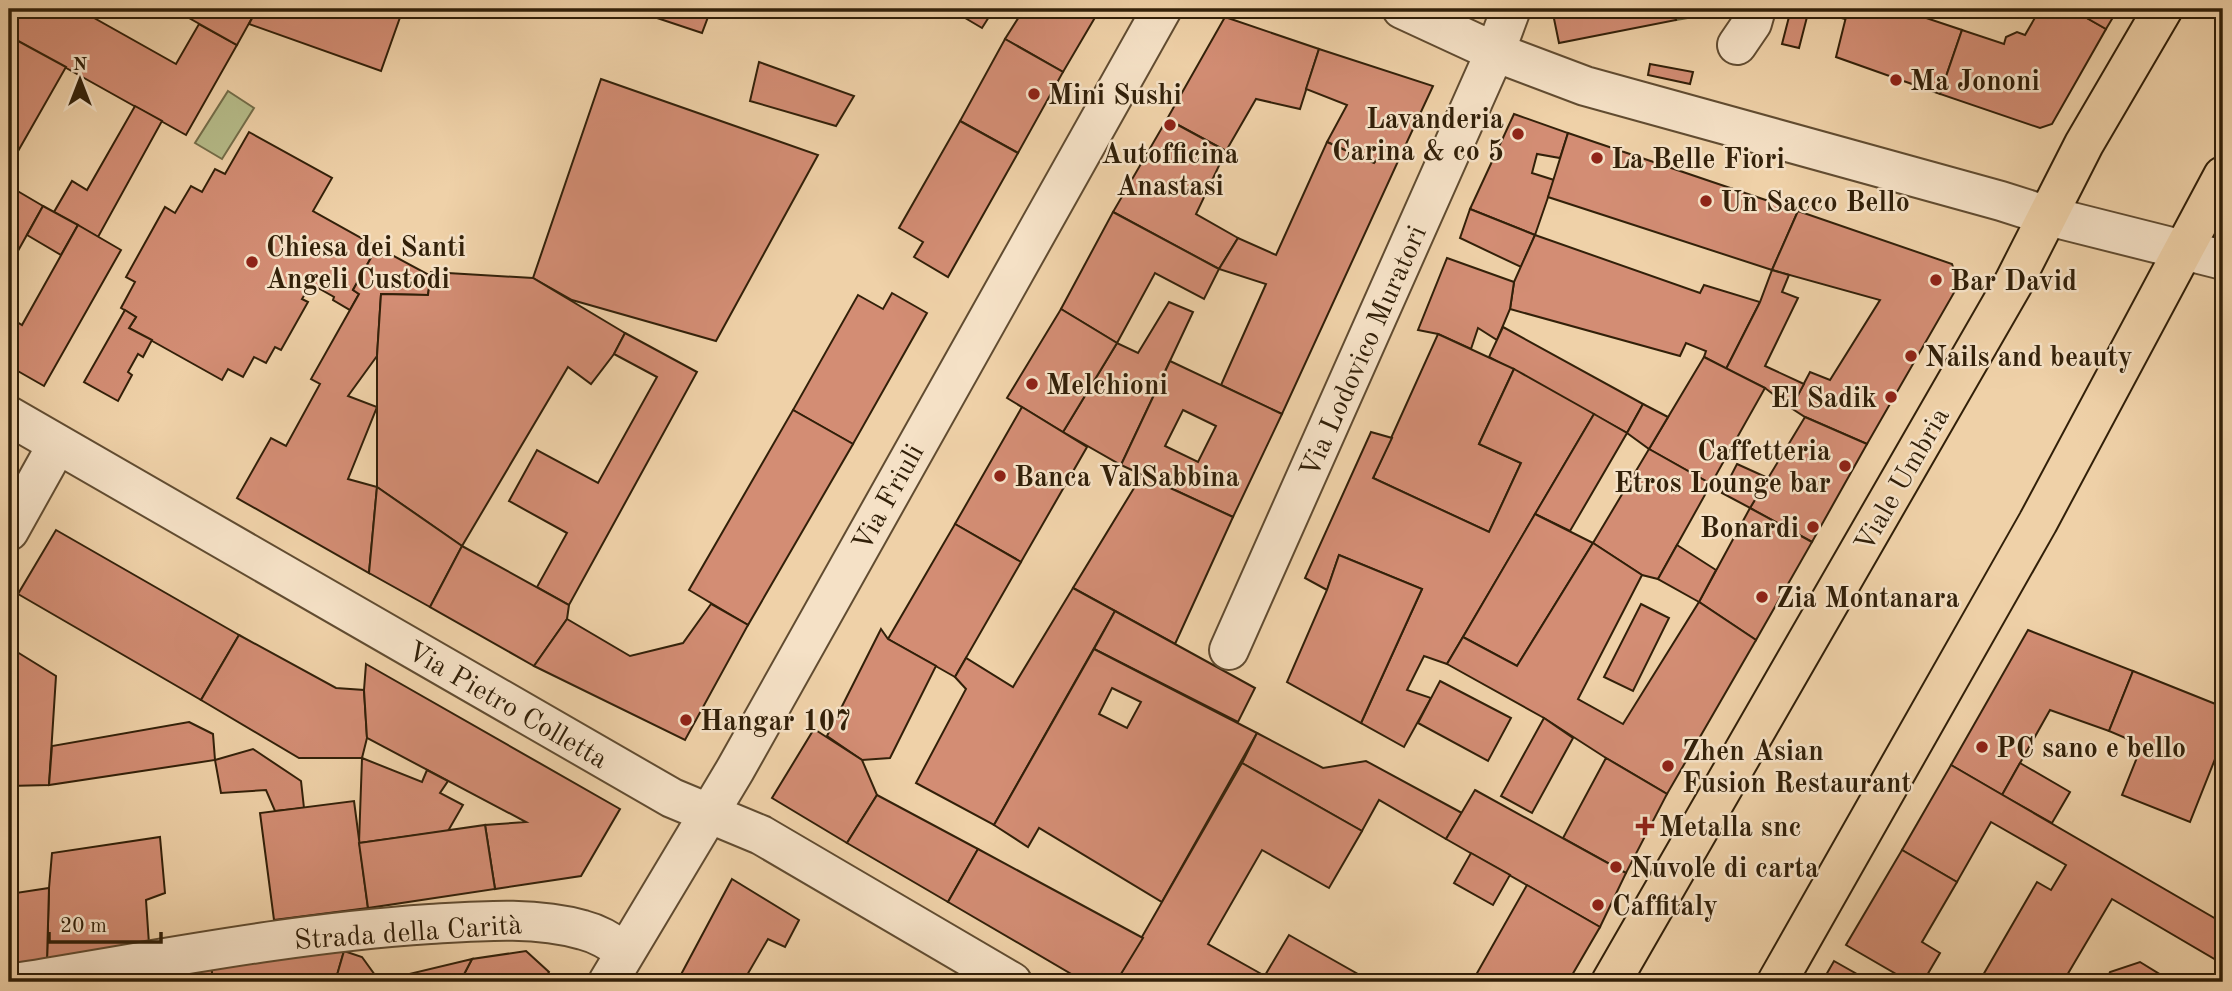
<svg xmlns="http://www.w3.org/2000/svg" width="2232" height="991" font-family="'Old Standard TT',serif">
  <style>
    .green { fill: #b6bc8a; stroke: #746e4a; stroke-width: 2 }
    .building { fill: #d38d74; stroke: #322009; stroke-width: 2; fill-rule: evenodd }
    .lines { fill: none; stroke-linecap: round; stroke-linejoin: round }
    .minor-casing { stroke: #614c31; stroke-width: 42 }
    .major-casing { stroke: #322009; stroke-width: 42 }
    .minor { stroke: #f5e1c6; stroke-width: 38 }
    .major { stroke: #efd1a8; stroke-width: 38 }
    .poi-dot { fill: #8f2418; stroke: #f5e1c6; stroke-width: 2.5 }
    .labels { text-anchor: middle; stroke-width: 5; stroke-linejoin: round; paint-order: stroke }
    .poi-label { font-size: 28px; font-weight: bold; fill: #322009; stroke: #f5e1c6; text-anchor: start }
    .street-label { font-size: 28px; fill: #322009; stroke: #f5e1c6 }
  </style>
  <rect width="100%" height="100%" fill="#efd1a8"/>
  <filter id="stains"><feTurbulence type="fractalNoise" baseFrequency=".00286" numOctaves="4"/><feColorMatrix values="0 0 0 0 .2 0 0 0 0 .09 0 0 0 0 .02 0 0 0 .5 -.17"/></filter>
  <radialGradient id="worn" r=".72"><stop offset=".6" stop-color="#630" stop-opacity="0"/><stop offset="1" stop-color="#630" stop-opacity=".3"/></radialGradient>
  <!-- green -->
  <g class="green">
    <polygon points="1674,9 1716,9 1716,13 1676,20"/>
    <polygon points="228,91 254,108 222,159 195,143"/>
  </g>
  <!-- building -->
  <g class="building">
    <polygon points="9,9 78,9 176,64 199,24 237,45 186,135 9,36"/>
    <polygon points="173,9 257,9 237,45"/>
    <polygon points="257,9 403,9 381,71 249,24"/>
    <polygon points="630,9 711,9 702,33"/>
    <polygon points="950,9 994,9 982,28"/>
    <polygon points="1024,9 1100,9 1063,72 1005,39"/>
    <polygon points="1552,9 1674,9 1676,20 1559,43"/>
    <polygon points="1821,9 1848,9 1845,19 1820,12"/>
    <polygon points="1848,9 1919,9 1923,17 1962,30 1940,94 1836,57"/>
    <polygon points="2040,9 2071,9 2106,29 2052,124 2040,128 1940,94 1962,30 2004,44 2006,37 2017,32 2025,35"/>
    <polygon points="2071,9 2118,9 2106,29"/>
    <polygon points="1790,13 1807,17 1799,48 1782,44"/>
    <polygon points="1225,17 1319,49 1300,109 1256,99 1226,151 1167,119"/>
    <polygon points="9,36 66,67 9,167"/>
    <polygon points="1005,39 1063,72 1018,153 960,121"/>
    <polygon points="1319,49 1433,86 1400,157 1385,150 1374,163 1327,142 1347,105 1306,89"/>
    <polygon points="759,62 854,96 836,126 750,101"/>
    <polygon points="1650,64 1693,72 1690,84 1648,75"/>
    <polygon points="601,79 818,155 716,341 572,300 533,278"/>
    <polygon points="135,106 162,121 98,237 54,212 72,181 87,190"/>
    <polygon points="1514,114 1568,133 1560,158 1537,154 1532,173 1554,180 1535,235 1470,209"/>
    <polygon points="1167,119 1226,151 1196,214 1238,238 1219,269 1113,212"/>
    <polygon points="960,121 1018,153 948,277 914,257 923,242 899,228"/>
    <polygon points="249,132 332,178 313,211 377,247 353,290 359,294 350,310 333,300 334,297 311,284 302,299 308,302 281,350 275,347 266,363 254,357 243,377 228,369 222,380 129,328 136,317 121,308 135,282 126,277 165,207 175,213 191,186 202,192 215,169 225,174"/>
    <polygon points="1568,133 1798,211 1772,270 1548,197"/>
    <polygon points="1327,142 1374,163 1385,150 1400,157 1282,414 1221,385 1266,284 1219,269 1238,238 1276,255"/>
    <polygon points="9,186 43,206 9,267"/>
    <polygon points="43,206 78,225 61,255 27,235"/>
    <polygon points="1470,209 1535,235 1521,267 1460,238"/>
    <polygon points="1798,211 1952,264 1959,284 1867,444 1805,417 1791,408 1810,372 1830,380 1880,300 1772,270"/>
    <polygon points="1113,212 1219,269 1204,299 1155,273 1117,343 1061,309"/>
    <polygon points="78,225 121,250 44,386 9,366 9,317 22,325"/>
    <polygon points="1535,235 1700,293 1704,285 1760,302 1726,369 1704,357 1706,351 1686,343 1680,356 1510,309 1514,282"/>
    <polygon points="377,247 431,276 428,295 381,294 377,356 348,396 377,407 348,479 377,487 369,573 237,498 271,438 286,446 320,384 311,379 359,294 353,290"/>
    <polygon points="1447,258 1514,282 1510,309 1497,340 1478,328 1471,349 1438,334 1418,330"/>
    <polygon points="1772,270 1789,275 1782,292 1798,298 1765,366 1804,384 1791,408 1765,388 1726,369 1760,302"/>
    <polygon points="431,272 533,278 625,333 614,354 591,384 568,367 462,546 377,487 377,356 381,294 428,295"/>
    <polygon points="892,293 927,313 853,444 793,410 858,295 883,309"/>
    <polygon points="1169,302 1193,312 1121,465 1063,432 1117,343 1138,353"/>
    <polygon points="1061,309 1117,343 1063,432 1007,398"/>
    <polygon points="125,310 136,317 129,328 152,340 143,357 138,354 128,372 132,375 118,401 84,382"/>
    <polygon points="1503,327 1643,404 1627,433 1489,357"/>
    <polygon points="625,333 697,372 569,605 537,587 567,533 509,501 537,450 598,483 657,377 614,354"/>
    <polygon points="1438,334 1514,369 1479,444 1521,463 1489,532 1373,478"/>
    <polygon points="1704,357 1765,388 1711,484 1649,449"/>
    <path d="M1170,361L1282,414L1233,517L1121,465ZM1183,410L1216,426L1198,462L1165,446Z"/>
    <polygon points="1514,369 1594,414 1447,664 1424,656 1407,690 1431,698 1404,747 1361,723 1422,589 1339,555 1327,590 1305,578 1371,432 1392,438 1373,478 1489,532 1521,463 1479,444"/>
    <polygon points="1643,404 1668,417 1649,449 1627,433"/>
    <polygon points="1022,407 1087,447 1021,562 955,524"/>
    <polygon points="793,410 853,444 748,625 689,590"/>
    <polygon points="1594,414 1627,433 1570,531 1535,514"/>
    <polygon points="1805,417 1867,444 1812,542 1750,508"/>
    <polygon points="1649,449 1711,484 1658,579 1642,575 1593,543"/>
    <polygon points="1737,464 1768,478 1750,508 1722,493"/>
    <polygon points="1142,475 1233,517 1175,644 1073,588"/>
    <polygon points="377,487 462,546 430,607 369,573"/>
    <polygon points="1750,508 1812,542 1756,640 1699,602"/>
    <polygon points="1535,514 1593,543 1517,666 1463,637"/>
    <polygon points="955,524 1021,562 955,677 888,639"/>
    <polygon points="56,530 239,635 201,700 18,594"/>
    <polygon points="1593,543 1642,575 1578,699 1623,724 1699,602 1756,640 1667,794 1606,758 1544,718 1447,664 1463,637 1517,666"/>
    <polygon points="1677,545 1716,570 1699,602 1658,579"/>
    <polygon points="462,546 569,605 567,619 534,666 430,607"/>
    <polygon points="1339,555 1422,589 1361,723 1287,682 1327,590"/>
    <polygon points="1073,588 1115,611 994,825 916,783 966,689 955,677 966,658 1013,687"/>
    <polygon points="711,604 748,625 685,740 534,666 567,619 630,656 683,643"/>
    <polygon points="1641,604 1669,618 1633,691 1604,677"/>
    <polygon points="1115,611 1255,688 1238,722 1094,649"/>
    <polygon points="881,629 888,639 936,666 890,758 862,760 827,736"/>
    <polygon points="2028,630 2133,671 2109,731 2050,710 2002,795 1951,765"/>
    <polygon points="239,635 336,688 364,690 367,738 362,758 299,758 201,700"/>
    <polygon points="9,647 56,676 49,785 9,786"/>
    <path d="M1094,649L1257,733L1162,902L1039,828L1028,847L994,825ZM1112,688L1141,702L1127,728L1099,714Z"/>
    <polygon points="366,664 620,809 581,876 495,889 485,825 526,822 367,738 364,690"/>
    <polygon points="2133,671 2223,707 2223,739 2190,822 2122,795 2142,745 2109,731"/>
    <polygon points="1440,681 1511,718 1488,761 1418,723"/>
    <polygon points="1544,718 1573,738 1532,813 1501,796"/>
    <polygon points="189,722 213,734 215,760 49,785 52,746"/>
    <polygon points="814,729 862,760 877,795 847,843 772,798"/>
    <polygon points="1257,733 1323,768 1366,761 1462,813 1446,839 1379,800 1362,831 1242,763"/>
    <polygon points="253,749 301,781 304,808 275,811 266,790 221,793 215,760"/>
    <polygon points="362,758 422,782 427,770 448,781 440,793 463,805 448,831 359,843"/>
    <polygon points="1606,758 1667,794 1626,873 1563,838"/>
    <polygon points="1242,763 1362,831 1329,888 1262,850 1208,944 1265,976 1261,982 1116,982"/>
    <polygon points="2020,763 2070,792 2052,823 2002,795"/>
    <polygon points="1951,765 2223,923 2223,964 2112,899 2063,982 1979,982 2037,882 2051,890 2066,865 1991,822 1957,882 1902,850"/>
    <polygon points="1475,790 1626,873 1600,927 1446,839"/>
    <polygon points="877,795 978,849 948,902 847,843"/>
    <polygon points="354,801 368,908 274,920 260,813"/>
    <polygon points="485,825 495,889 368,908 359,843"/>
    <polygon points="160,837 165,893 146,900 149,944 47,960 49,888 52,853"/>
    <polygon points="978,849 1143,938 1116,982 1085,982 948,902"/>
    <polygon points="1902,850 1957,882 1922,942 1940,953 1923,982 1910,982 1846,945"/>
    <polygon points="1471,853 1510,875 1493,905 1454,883"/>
    <polygon points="732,879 799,920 785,947 768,939 743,982 677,982"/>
    <polygon points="1527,885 1600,927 1568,982 1472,982"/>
    <polygon points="49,888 47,960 9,966 9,894"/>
    <polygon points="1289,935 1372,982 1261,982"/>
    <polygon points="344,951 335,982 213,982 211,964"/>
    <polygon points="344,951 362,957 380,982 335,982"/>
    <polygon points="526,951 549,972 543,982 460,982 472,959"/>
    <polygon points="472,959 460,982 416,982 409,974"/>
    <polygon points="1834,961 1871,982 1822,982"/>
    <polygon points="2140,962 2161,975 2163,982 2106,982 2110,972"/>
    <polygon points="211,964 213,982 109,982"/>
  </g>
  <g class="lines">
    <!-- minor casing -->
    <g class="minor-casing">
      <g id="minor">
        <polyline points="1402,9 1495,52 1585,86 2001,201 2048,216 2223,260"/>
        <polyline points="1737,45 1752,23 1756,9"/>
        <polyline points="9,416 672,798 761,835 1012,982"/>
        <polyline points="9,531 57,445"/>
        <polyline points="1229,650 1495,52 1511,9"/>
        <path d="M21,982C157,960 292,933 430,924C479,921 535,916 583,930C599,934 612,942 625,952"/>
        <polyline points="608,982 735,770 1162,9"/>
      </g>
    </g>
    <!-- major casing -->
    <g class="major-casing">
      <g id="major">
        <polyline points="1611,982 2014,282 2084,144 2163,9"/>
        <polyline points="1777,982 2038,522 2223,176"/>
      </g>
    </g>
    <!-- minor -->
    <use href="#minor" class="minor"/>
    <!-- major -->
    <use href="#major" class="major"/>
  </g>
  <!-- markers -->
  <g class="poi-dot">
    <circle cx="1896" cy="80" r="7"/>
    <circle cx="1034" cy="94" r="7"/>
    <circle cx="1170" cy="125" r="7"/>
    <circle cx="1518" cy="134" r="7"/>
    <circle cx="1597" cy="158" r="7"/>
    <circle cx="1706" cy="201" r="7"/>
    <circle cx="252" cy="262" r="7"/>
    <circle cx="1936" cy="280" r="7"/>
    <circle cx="1911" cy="356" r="7"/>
    <circle cx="1032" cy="384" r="7"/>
    <circle cx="1891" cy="397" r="7"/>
    <circle cx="1845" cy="466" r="7"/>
    <circle cx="1000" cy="476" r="7"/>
    <circle cx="1813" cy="527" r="7"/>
    <circle cx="1762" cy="597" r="7"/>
    <circle cx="686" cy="720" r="7"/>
    <circle cx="1982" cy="747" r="7"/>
    <circle cx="1668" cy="766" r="7"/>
    <path d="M1641.5 815.5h7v7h7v7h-7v7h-7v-7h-7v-7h7z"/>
    <circle cx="1616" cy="867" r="7"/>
    <circle cx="1598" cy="905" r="7"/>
  </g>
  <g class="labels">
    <!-- poi labels -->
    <g class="poi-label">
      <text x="1910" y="90">Ma Jononi</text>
      <text x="1048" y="104">Mini Sushi</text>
      <text x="1504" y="128" text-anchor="end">Lavanderia<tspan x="1504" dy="32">Carina &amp; co 5</tspan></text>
      <text x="1170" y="163" text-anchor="middle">Autofficina<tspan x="1170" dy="32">Anastasi</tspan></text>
      <text x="1611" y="168">La Belle Fiori</text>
      <text x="1720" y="211">Un Sacco Bello</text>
      <text x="266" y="256">Chiesa dei Santi<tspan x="266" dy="32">Angeli Custodi</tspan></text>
      <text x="1950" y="290">Bar David</text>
      <text x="1925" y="366">Nails and beauty</text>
      <text x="1046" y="394">Melchioni</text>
      <text x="1877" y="407" text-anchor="end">El Sadik</text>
      <text x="1831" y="460" text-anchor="end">Caffetteria<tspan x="1831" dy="32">Etros Lounge bar</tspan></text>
      <text x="1014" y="486">Banca ValSabbina</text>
      <text x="1799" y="537" text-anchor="end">Bonardi</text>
      <text x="1776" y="607">Zia Montanara</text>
      <text x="700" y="730">Hangar 107</text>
      <text x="1996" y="757">PC sano e bello</text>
      <text x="1682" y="760">Zhen Asian<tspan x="1682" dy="32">Fusion Restaurant</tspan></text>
      <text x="1659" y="836">Metalla snc</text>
      <text x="1630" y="877">Nuvole di carta</text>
      <text x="1612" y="915">Caffitaly</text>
    </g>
    <!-- street labels -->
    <g class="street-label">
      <text transform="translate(1362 351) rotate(-66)" y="10">Via Lodovico Muratori</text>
      <text transform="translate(1901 479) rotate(-60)" y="10">Viale Umbria</text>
      <text transform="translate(887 497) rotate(-61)" y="10">Via Friuli</text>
      <text transform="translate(508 704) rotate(30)" y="10">Via Pietro Colletta</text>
      <text transform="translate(408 931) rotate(-4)" y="10">Strada della Carità</text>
    </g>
  </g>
  <!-- margin -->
  <rect width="2232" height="991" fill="none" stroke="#efd1a8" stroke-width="35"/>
  <rect x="10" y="10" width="2211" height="970" fill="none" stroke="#322009" stroke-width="3.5"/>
  <rect x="18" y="18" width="2197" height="956" fill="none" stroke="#322009" stroke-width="2"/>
  <!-- north arrow -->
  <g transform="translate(80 80)" stroke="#f5e1c6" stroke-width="5" paint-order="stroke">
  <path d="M0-5L12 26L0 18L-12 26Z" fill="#322009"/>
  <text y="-10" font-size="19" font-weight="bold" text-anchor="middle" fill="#322009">N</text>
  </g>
  <!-- scale -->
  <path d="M49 932v10h112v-10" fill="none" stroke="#322009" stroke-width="3.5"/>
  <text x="60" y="932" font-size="21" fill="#322009" stroke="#f5e1c6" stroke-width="5" paint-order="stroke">20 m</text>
  <rect width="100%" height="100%" filter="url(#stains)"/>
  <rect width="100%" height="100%" fill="url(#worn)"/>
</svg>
